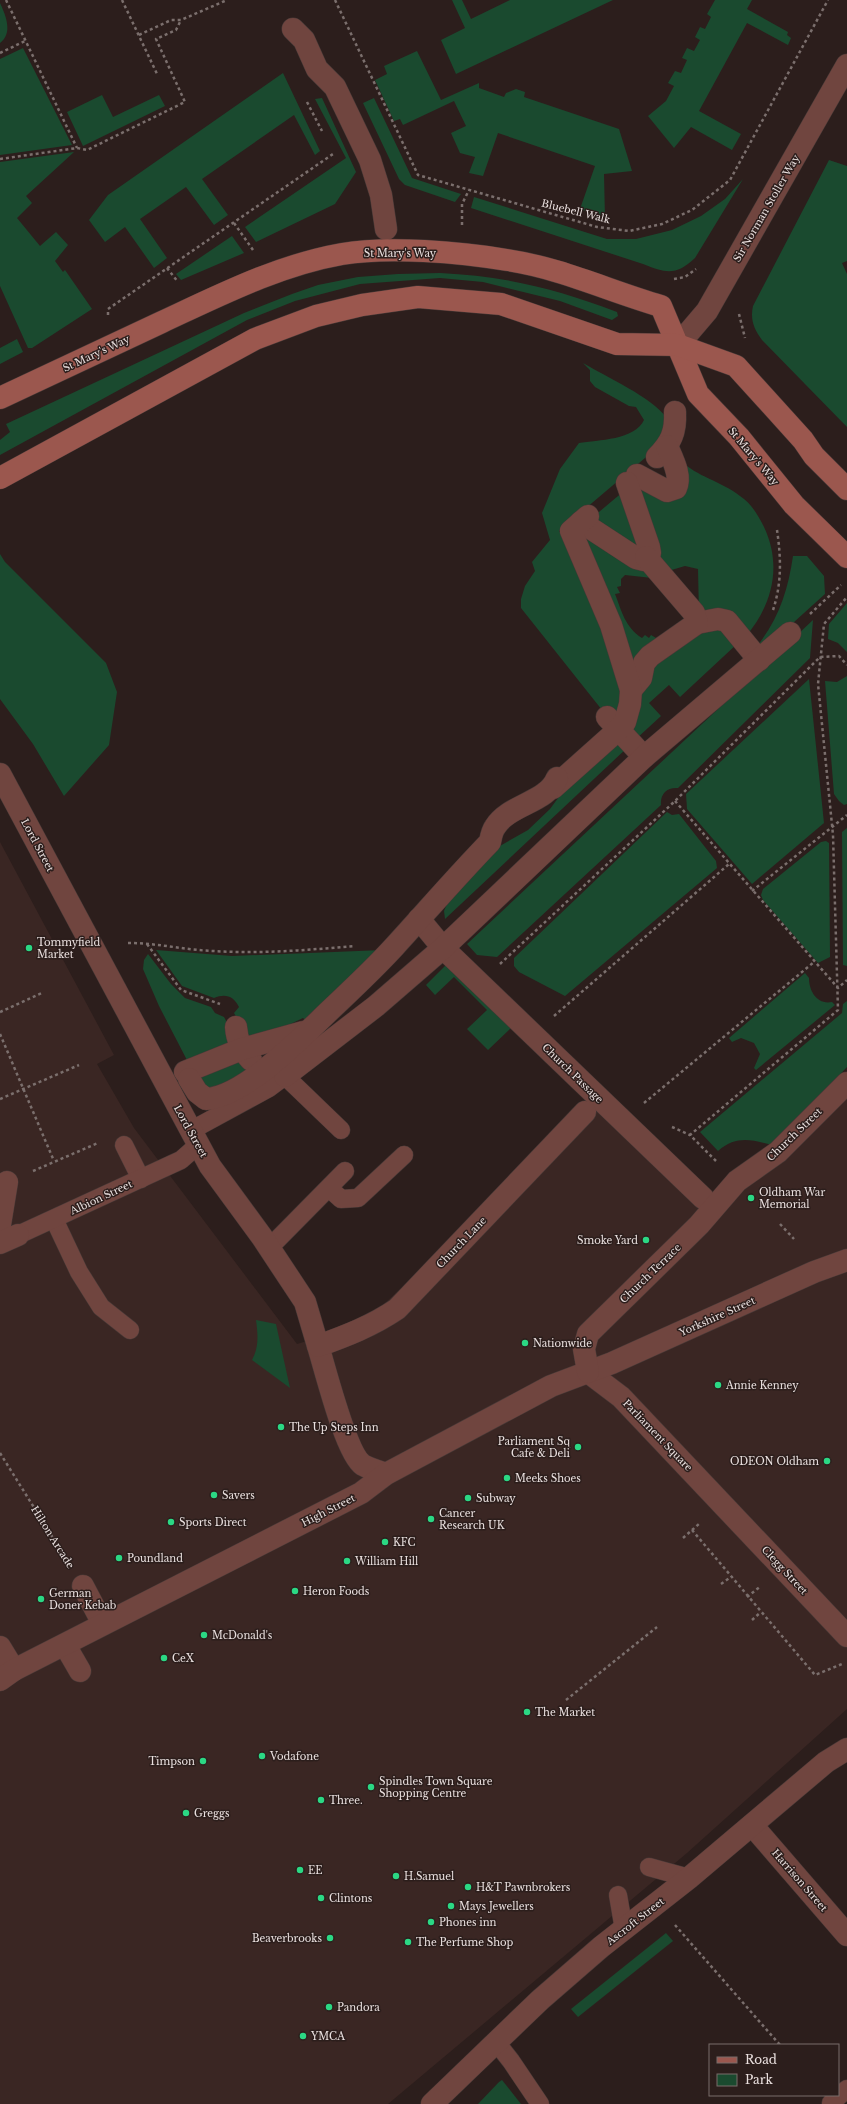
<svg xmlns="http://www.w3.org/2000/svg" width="847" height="2104" font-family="'Libre Baskerville',serif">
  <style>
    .built { fill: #3a2623 }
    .green { fill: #1a4a2f }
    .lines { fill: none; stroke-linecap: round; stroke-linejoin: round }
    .service-casing { stroke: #473937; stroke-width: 19 }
    .pedestrian-casing { stroke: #473937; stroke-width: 23 }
    .minor-casing { stroke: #473937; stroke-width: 23 }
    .tertiary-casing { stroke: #473937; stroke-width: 23 }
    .secondary-casing { stroke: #473937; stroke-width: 23 }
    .path { stroke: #7b6f6d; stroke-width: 2.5; stroke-dasharray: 3 3; stroke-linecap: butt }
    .service { stroke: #70453f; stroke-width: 18 }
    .pedestrian { stroke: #70453f; stroke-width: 22 }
    .minor { stroke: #70453f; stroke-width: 22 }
    .tertiary { stroke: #70453f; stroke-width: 22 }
    .secondary { stroke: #9b574e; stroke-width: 22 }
    .poi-dot { fill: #2bd884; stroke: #2c1e1c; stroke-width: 1.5 }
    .labels { text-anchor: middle; stroke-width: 3; stroke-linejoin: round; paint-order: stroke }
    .street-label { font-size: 10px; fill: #eae0df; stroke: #2c1e1c }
    .poi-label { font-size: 10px; fill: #eae0df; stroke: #2c1e1c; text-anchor: start }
  </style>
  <rect width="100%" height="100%" fill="#2c1e1c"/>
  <!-- built -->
  <polygon class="built" points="0,842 114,1055 97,1064 134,1128 297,1344 361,1325 610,1097 697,1183 733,1201 847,1087 847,1709 687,1853 388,2104 0,2104"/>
  <!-- green -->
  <g class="green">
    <polygon points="452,0 462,0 471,19 510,0 613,0 456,74 441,40 465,28"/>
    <polygon points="715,0 752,0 747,9 788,32 787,35 791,38 788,45 747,23 699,111 741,134 732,150 691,127 674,148 648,116 666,101 674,86 668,83 675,71 681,73 687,60 682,58 687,48 694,51 700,40 695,37 700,27 705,29 711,17 707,14"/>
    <path d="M0,3C6,16 13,33 0,43Z"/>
    <polygon points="23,48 72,145 0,155 0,59"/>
    <polygon points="417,51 441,100 479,83 479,88 504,97 506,93 516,89 525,92 524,97 619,129 632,171 604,174 605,219 580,209 595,166 498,133 483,176 469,173 475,157 460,153 451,133 466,126 454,101 403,125 400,119 394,121 375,80 387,74 384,66"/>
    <polygon points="283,73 320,151 315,155 294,115 202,179 228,215 214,225 186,187 140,219 167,258 154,268 125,227 105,242 89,220 108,195"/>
    <polygon points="102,95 113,117 159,95 165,106 83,146 67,112"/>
    <polygon points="322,98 356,172 335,204 256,242 245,227 346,158 315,99"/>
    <polygon points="374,98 412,178 461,194 455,202 405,185 399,179 363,103"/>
    <polygon points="74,152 26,196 32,203 17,218 40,246 56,232 68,245 55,261 63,272 65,270 92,309 32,348 28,348 0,286 0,162"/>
    <path d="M829,160L847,166V261L842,263L847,274V427L762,340C754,329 750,320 753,306Z"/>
    <path d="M743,179L695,258C676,276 666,273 643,264L471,208L474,197L607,239H636L672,230L701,216L725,199Z"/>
    <polygon points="232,236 244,253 181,280 176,274"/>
    <path d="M440,273C505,276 557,289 617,312L618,316L612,320L560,301L483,282L440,278L360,284L295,301L247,320L0,455V440L10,432L6,424L244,313L292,294L318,285L358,277L398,274Z"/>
    <polygon points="17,339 23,352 0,364 0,348"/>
    <path d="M583,363C608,378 650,396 667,418L665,441L559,531L567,540L604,625L623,695L619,712L602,710L521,608V599L525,586L535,571L532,562L550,540L542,513L560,469L579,443C598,440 635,440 644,420L636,407L629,406L595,387L590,381V370Z"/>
    <path d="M680,460C697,477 721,481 740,496C751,503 758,515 764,527C782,565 773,603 747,635L699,614L698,569L685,566L668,571L656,556L639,487L662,496Z"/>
    <polygon points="624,491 642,549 593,517"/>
    <path d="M584,532L637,565L652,578L625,575L621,579V586L617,587L620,593L615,594C622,612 625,627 642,638L645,635L649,638L651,635L663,642L637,677Z"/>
    <polygon points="0,554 5,562 106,663 117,692 109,745 64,796 33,744 0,699"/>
    <path d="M793,556H807L824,576L825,594L762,651L757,646C779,619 788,590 793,556Z"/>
    <polygon points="847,603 847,652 838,643 828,639 829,624"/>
    <path d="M813,620L810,658L678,788C667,787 660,794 661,805L497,957L477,955L467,944Z"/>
    <polygon points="719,621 738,643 680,697 669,685 649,703 661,716 636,739 630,733 650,660"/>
    <polygon points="847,676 847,804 844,805 839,801 834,794 825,681 837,682"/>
    <polygon points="809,679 824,823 752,884 687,809 686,794"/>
    <polygon points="617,741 628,747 445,919 444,911 450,897 491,851 528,830 550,809 561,794"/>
    <polygon points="667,812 672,815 679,814 716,861 717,868 565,996 519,972 514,966 514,958"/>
    <polygon points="847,828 847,966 843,965 842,832"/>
    <polygon points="826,841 829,843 830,957 818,963 763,900 761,895 763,889 821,842"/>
    <path d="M156,950L232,956L383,950L308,1022L303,1018L251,1043L234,1013L239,1007C234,996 225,993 214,998L182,986Z"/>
    <polygon points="148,954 171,984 185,998 211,1007 215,1013 224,1017 231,1030 234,1046 189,1064 159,1006 143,969 144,960"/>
    <polygon points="449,962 511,1028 488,1050 467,1029 487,1010 454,977 435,995 426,985"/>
    <path d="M805,973L809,978C809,991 817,1005 832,1002L835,1005L756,1070L754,1068L760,1054L754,1043L741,1038L732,1042L729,1038Z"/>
    <path d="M847,1001V1067L773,1145C751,1140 737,1135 718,1151L700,1132L842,1013L843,1004Z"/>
    <polygon points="241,1056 252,1071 220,1090 204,1088 196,1076"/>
    <path d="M256,1320L276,1324L290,1388L252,1360C259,1347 258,1335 256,1320Z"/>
    <polygon points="666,1933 673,1941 578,2017 571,2009"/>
    <polygon points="502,2080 521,2104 478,2104 499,2082"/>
  </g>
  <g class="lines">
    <!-- service casing -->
    <g class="service-casing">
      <g id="service">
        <polyline points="190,1131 269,1088 285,1076 341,1130"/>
        <polyline points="124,1145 141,1179"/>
        <polyline points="329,1188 341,1199 358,1198 404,1155"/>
        <polyline points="54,1219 79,1272 101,1307 130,1330"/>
        <polyline points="18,1235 181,1160 198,1145"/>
        <polyline points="269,1248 345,1171"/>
        <polyline points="649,1867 689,1878"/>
        <polyline points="618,1895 624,1930"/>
        <polyline points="496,2042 511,2061 540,2104"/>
        <polyline points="831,2103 847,2089"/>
      </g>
    </g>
    <!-- pedestrian casing -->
    <g class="pedestrian-casing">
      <g id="pedestrian">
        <polyline points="293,29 304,40 317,69 335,87 370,160 381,195 386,229"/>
        <path d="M657,457C671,443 676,432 675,412"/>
        <path d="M637,475L667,491L676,488C682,476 672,458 667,446"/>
        <polyline points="581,522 636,558 644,560 650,553 649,547 627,483"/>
        <polyline points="697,623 718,619 727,621 759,660"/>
        <polyline points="631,690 641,678 644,663 650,656 697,623 694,613 646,557"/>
        <polyline points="607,717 644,757"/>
        <polyline points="553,788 619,729 625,722 630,704 631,690 611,625 571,531 588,516"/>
        <polyline points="419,919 443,948 703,1198"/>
        <path d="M236,1027C237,1041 242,1050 251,1060"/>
        <polyline points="185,1072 242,1049 303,1032"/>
        <polyline points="285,1076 376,1006 443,948 644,757 790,633"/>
        <path d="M189,1079L197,1092L206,1099C243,1097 298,1041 325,1015C348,993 372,971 394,947C426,912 457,876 490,842C491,837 492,831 495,827C509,804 547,803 557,778"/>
        <polyline points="0,1225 7,1182"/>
        <polyline points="0,1243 18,1235"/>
        <path d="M318,1346C325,1368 346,1454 363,1465C370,1469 379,1471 386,1474"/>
        <polyline points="588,1372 621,1397 847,1636"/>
        <polyline points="83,1586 103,1624"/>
        <polyline points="65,1645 80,1671"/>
        <polyline points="0,1647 14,1670"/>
        <polyline points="0,1680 14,1670 361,1493 386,1474 551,1386 612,1363 814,1272 847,1260"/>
      </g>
    </g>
    <!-- minor casing -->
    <g class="minor-casing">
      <g id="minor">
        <path d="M0,774L210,1166L262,1237L305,1302L318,1346C346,1336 372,1326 397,1309L585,1112"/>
        <polyline points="588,1372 584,1349 588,1334 699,1225 737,1181 778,1152 847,1083"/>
        <polyline points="752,1825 847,1935"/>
        <polyline points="432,2104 540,2000 601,1947 689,1878 826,1762 847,1749"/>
      </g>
    </g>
    <!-- tertiary casing -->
    <g class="tertiary-casing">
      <polyline id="tertiary" points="678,345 707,311 847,65"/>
    </g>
    <!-- secondary casing -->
    <g class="secondary-casing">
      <g id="secondary">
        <path d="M0,398C54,373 108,347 162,322C220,295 279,265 342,254C388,246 460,252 507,260C561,268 609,291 661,306L698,394L739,437L794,505L847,557"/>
        <polyline points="0,478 255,339 316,316 362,305 418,297 501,304 617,344 678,345 736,366 803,440 814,456 847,489"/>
      </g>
    </g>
    <!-- path -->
    <g class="path">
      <polyline points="6,0 77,148"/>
      <polyline points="122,0 158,76"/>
      <polyline points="335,0 418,175 597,227 629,231 662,224 692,210 730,180 828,0"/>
      <polyline points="139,35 171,20 181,20 227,0"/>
      <polyline points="0,53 25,41"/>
      <polyline points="307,102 322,131"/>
      <polyline points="0,159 77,148 87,150 185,102 156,39 176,30 181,20"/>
      <polyline points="234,223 253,250"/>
      <polyline points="462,225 462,204 469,190"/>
      <polyline points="167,268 178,282"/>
      <polyline points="674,279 685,277 696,269"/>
      <polyline points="739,314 745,338"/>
      <polyline points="108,315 108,309 333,154 332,152"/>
      <path d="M773,610C782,583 781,557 777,530"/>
      <polyline points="810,614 841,585"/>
      <polyline points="675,801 838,988 847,980"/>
      <polyline points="752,891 847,815"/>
      <path d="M128,943C157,943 185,950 213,951C260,954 308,950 355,946"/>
      <polyline points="147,944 181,990 220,1004"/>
      <polyline points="500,964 675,801 820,657 839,656 847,665"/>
      <polyline points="0,1012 42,993"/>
      <polyline points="554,1016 729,864"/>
      <polyline points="0,1034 54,1161"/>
      <polyline points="0,1099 79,1065"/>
      <polyline points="644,1103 814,962"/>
      <polyline points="672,1127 690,1135"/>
      <polyline points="716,1161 690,1135 838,1010 833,835 818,684 824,624 847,597"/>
      <polyline points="33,1171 98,1143"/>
      <polyline points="780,1224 794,1239"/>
      <polyline points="0,1453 68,1562"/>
      <polyline points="692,1530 815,1675 842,1664"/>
      <polyline points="683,1538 700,1523"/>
      <polyline points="721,1584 731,1577"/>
      <polyline points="747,1597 761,1586"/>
      <polyline points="752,1620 761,1612"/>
      <polyline points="566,1700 657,1627"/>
      <polyline points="675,1925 780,2045"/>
    </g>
    <!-- service -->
    <use href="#service" class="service"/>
    <!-- pedestrian -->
    <use href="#pedestrian" class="pedestrian"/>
    <!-- minor -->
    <use href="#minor" class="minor"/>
    <!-- tertiary -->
    <use href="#tertiary" class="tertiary"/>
    <!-- secondary -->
    <use href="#secondary" class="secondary"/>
  </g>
  <!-- markers -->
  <g class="poi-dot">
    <circle cx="29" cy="948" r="4"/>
    <circle cx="751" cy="1198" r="4"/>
    <circle cx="646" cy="1240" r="4"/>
    <circle cx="525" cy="1343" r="4"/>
    <circle cx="718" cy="1385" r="4"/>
    <circle cx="281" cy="1427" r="4"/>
    <circle cx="578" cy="1447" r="4"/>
    <circle cx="827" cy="1461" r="4"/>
    <circle cx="507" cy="1478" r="4"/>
    <circle cx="214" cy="1495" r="4"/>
    <circle cx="468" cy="1498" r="4"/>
    <circle cx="431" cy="1519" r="4"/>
    <circle cx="171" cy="1522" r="4"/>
    <circle cx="385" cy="1542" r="4"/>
    <circle cx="119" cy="1558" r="4"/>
    <circle cx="347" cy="1561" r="4"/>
    <circle cx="295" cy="1591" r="4"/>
    <circle cx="41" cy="1599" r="4"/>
    <circle cx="204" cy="1635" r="4"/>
    <circle cx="164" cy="1658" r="4"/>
    <circle cx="527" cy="1712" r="4"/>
    <circle cx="262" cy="1756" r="4"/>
    <circle cx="203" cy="1761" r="4"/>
    <circle cx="371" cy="1787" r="4"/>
    <circle cx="321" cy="1800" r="4"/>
    <circle cx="186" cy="1813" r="4"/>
    <circle cx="300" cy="1870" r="4"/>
    <circle cx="396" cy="1876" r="4"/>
    <circle cx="468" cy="1887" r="4"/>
    <circle cx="321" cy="1898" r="4"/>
    <circle cx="451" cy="1906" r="4"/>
    <circle cx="431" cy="1922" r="4"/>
    <circle cx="330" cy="1938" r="4"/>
    <circle cx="408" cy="1942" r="4"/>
    <circle cx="329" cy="2007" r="4"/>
    <circle cx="303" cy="2036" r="4"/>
  </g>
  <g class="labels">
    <!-- street labels -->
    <g class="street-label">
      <text transform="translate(766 208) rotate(-60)" y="4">Sir Norman Stoller Way</text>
      <text transform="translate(576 211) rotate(14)" y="4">Bluebell Walk</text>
      <text x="400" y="257">St Mary's Way</text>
      <text transform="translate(96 353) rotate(-25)" y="4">St Mary's Way</text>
      <text transform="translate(754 456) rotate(50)" y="4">St Mary's Way</text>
      <text transform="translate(38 845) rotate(62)" y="4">Lord Street</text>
      <text transform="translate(573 1073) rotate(44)" y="4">Church Passage</text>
      <text transform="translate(191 1131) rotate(61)" y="4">Lord Street</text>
      <text transform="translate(794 1134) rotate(-44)" y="4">Church Street</text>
      <text transform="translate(101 1197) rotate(-25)" y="4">Albion Street</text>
      <text transform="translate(461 1242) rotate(-46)" y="4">Church Lane</text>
      <text transform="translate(650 1273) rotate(-44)" y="4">Church Terrace</text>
      <text transform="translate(717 1316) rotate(-24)" y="4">Yorkshire Street</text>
      <text transform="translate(658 1435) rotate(46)" y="4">Parliament Square</text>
      <text transform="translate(328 1510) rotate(-27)" y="4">High Street</text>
      <text transform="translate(53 1537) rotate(58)" y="4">Hilton Arcade</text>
      <text transform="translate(785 1570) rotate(47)" y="4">Clegg Street</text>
      <text transform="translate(800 1880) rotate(49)" y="4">Harrison Street</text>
      <text transform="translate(635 1921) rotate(-38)" y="4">Ascroft Street</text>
    </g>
    <!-- poi labels -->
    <g class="poi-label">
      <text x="37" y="946">Tommyfield<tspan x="37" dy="12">Market</tspan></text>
      <text x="759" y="1196">Oldham War<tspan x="759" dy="12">Memorial</tspan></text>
      <text x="638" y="1244" text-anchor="end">Smoke Yard</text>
      <text x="533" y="1347">Nationwide</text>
      <text x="726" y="1389">Annie Kenney</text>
      <text x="289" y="1431">The Up Steps Inn</text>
      <text x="570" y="1445" text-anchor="end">Parliament Sq<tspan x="570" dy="12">Cafe &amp; Deli</tspan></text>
      <text x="819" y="1465" text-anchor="end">ODEON Oldham</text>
      <text x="515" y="1482">Meeks Shoes</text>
      <text x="222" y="1499">Savers</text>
      <text x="476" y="1502">Subway</text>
      <text x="439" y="1517">Cancer<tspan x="439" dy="12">Research UK</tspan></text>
      <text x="179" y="1526">Sports Direct</text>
      <text x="393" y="1546">KFC</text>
      <text x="127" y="1562">Poundland</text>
      <text x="355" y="1565">William Hill</text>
      <text x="303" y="1595">Heron Foods</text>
      <text x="49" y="1597">German<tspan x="49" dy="12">Doner Kebab</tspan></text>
      <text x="212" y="1639">McDonald's</text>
      <text x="172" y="1662">CeX</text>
      <text x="535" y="1716">The Market</text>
      <text x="270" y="1760">Vodafone</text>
      <text x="195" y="1765" text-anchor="end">Timpson</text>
      <text x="379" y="1785">Spindles Town Square<tspan x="379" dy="12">Shopping Centre</tspan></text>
      <text x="329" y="1804">Three.</text>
      <text x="194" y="1817">Greggs</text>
      <text x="308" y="1874">EE</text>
      <text x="404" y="1880">H.Samuel</text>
      <text x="476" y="1891">H&amp;T Pawnbrokers</text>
      <text x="329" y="1902">Clintons</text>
      <text x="459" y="1910">Mays Jewellers</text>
      <text x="439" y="1926">Phones inn</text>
      <text x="322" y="1942" text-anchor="end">Beaverbrooks</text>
      <text x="416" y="1946">The Perfume Shop</text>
      <text x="337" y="2011">Pandora</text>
      <text x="311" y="2040">YMCA</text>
    </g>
  </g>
  <!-- legend -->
  <rect x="709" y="2044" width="130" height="52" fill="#2c1e1c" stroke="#786c6a"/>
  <rect x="717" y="2057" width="20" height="6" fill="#9b574e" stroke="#786c6a"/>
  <text x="745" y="2064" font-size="12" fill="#eae0df">Road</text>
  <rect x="717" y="2074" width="20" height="12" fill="#1a4a2f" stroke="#786c6a"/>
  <text x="745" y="2084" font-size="12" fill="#eae0df">Park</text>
</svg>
